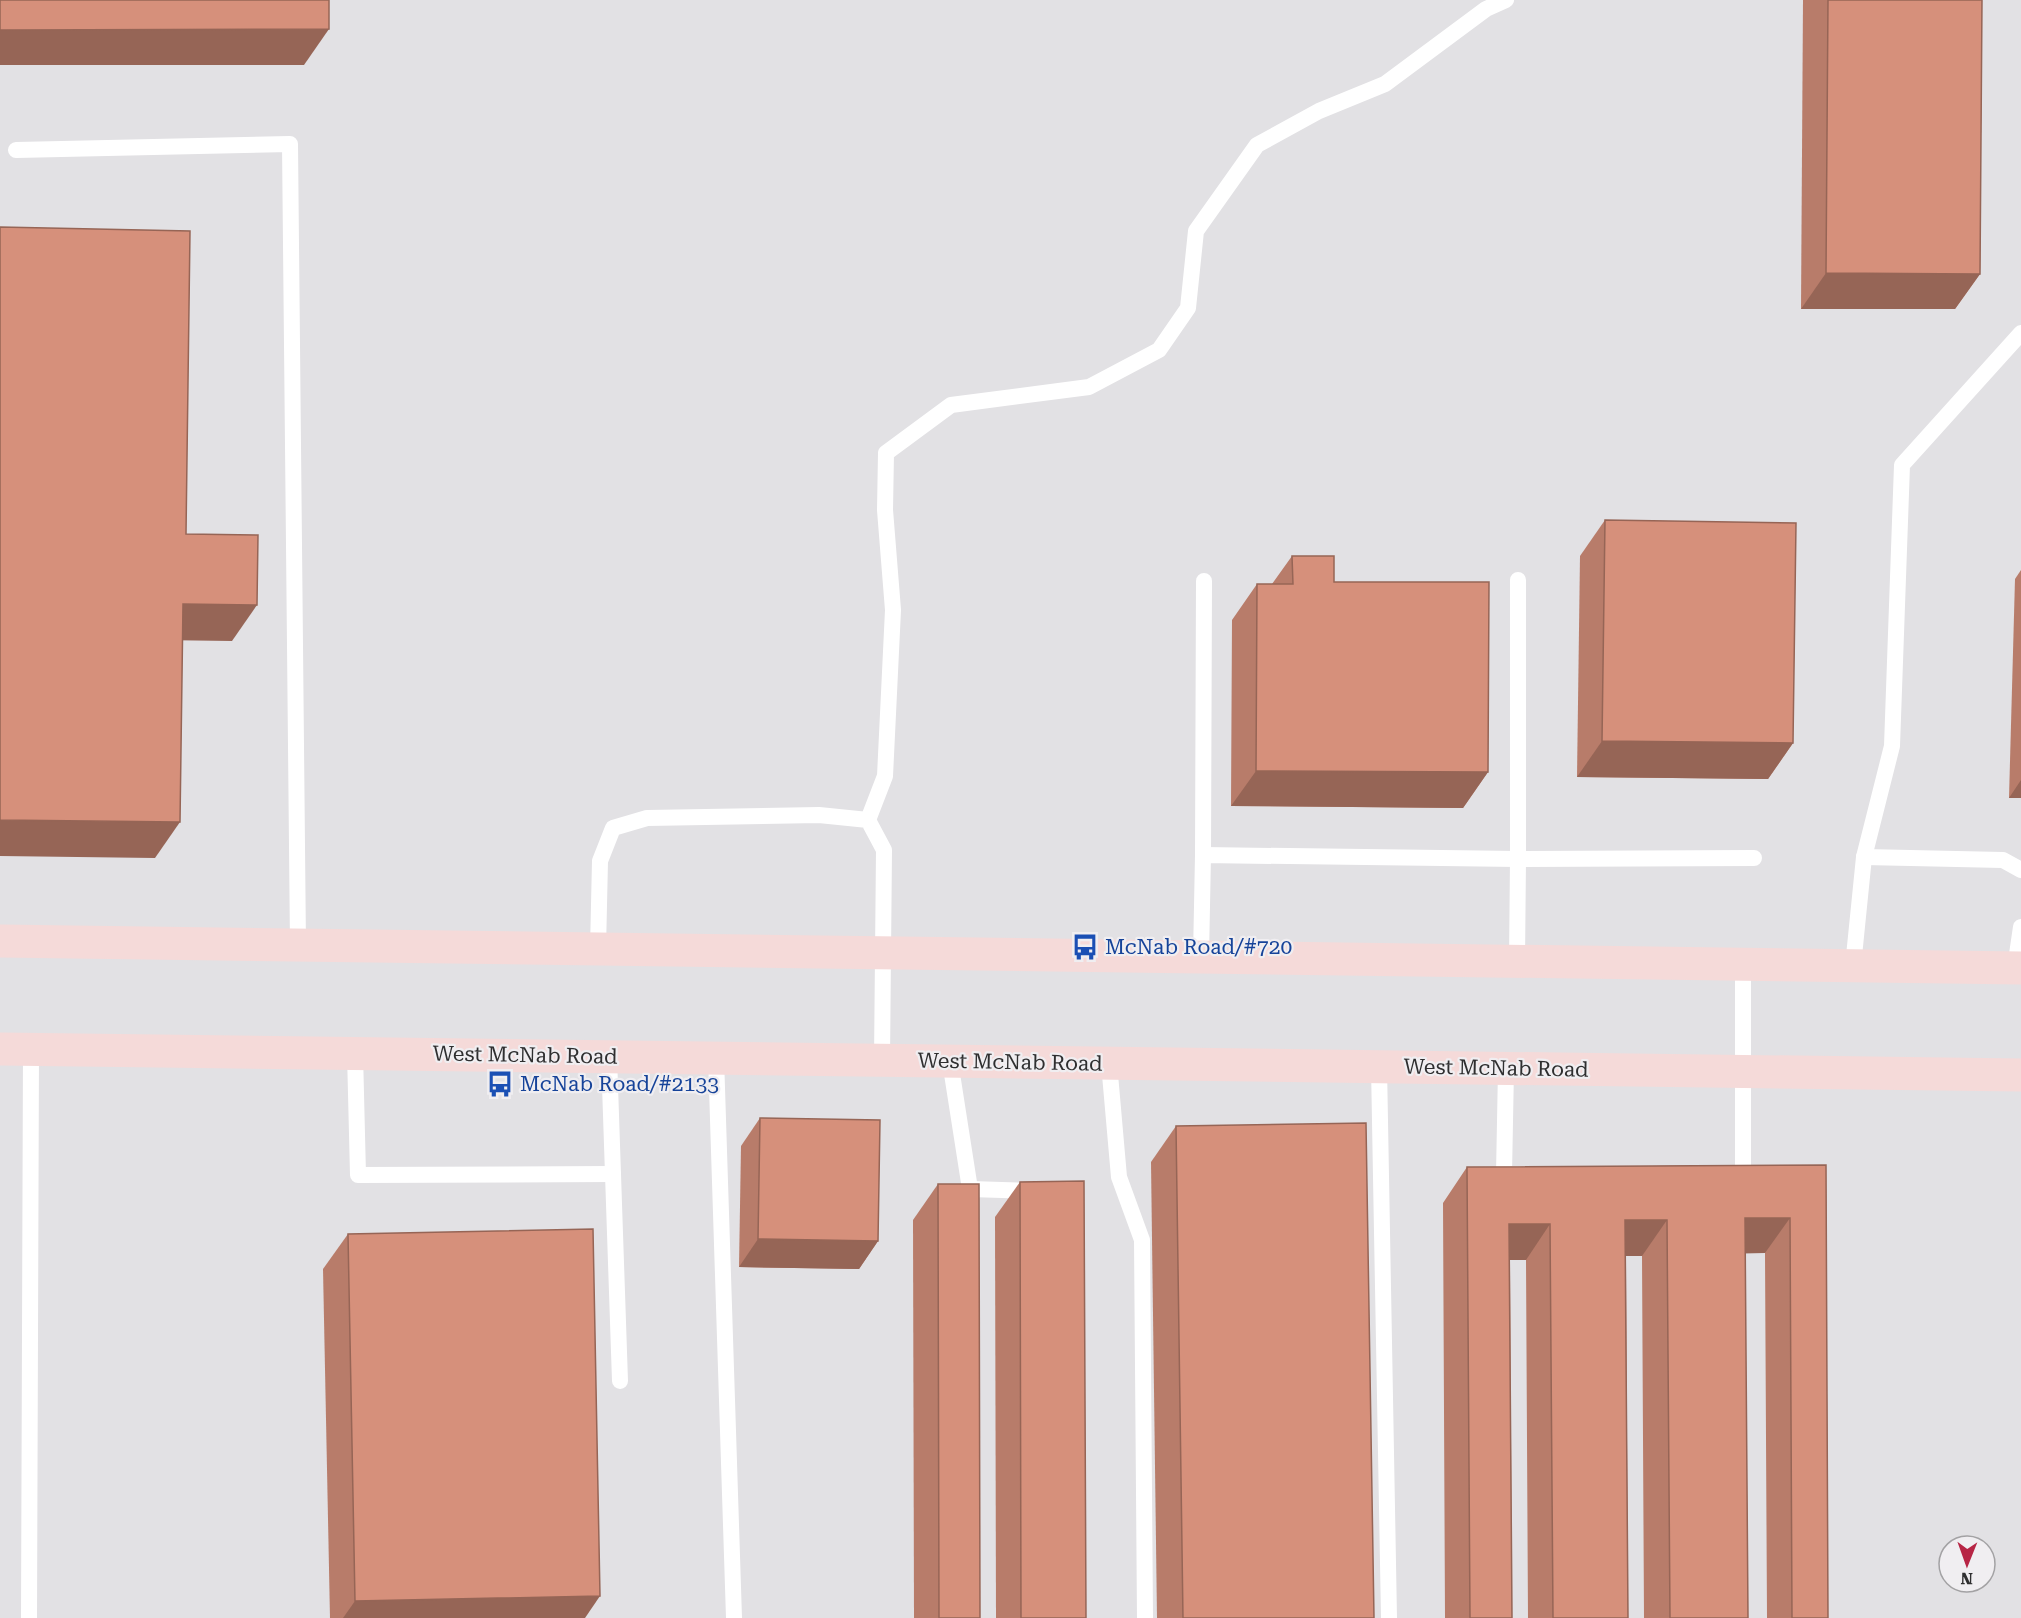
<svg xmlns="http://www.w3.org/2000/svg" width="2021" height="1618" font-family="'Roboto Serif',serif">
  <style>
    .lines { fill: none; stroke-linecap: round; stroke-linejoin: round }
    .service { stroke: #fff; stroke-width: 16 }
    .secondary { stroke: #f5dad9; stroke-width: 33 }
    .wall { fill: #b87c6a }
    .shaded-wall { fill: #966556 }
    .building { fill: #d6907b; stroke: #966556; stroke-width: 1.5 }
    .labels { text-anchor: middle; stroke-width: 4.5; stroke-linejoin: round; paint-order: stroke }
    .transit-label { font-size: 21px; fill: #164399; stroke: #f0eef1; text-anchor: start }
    .street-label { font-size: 21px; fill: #2f2f30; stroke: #f0eef1 }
  </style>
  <rect width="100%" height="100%" fill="#e2e1e4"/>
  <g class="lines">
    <!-- service -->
    <g class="service">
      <polyline points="16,150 290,144 298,946"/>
      <polyline points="868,820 885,776 893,610 885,510 886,453 951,405 1089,387 1159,350 1188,308 1196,231 1257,145 1319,111 1385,84 1486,9 1506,0"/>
      <polyline points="1203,855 1204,581"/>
      <polyline points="1864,857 2003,860 2021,870"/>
      <polyline points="598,949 600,861 613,828 647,818 819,815 868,820 884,850 882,1060"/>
      <polyline points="1201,957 1203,855 1518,859 1518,580"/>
      <polyline points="1517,961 1518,859 1754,858"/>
      <polyline points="1853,966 1864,857 1892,746 1902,465 2021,333"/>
      <polyline points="2015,968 2021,927"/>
      <polyline points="355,1053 358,1175 613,1174"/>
      <polyline points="609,1056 620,1381"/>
      <polyline points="716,1057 734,1618"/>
      <polyline points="950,1061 970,1189 970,1206"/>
      <polyline points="1109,1063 1119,1177 1142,1240 1145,1618"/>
      <polyline points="1379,1066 1389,1618"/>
      <polyline points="1506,1069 1504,1174 1518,1174"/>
      <polyline points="1732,1175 1743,1175 1743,965"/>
      <polyline points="970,1189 1035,1191"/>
      <polyline points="29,1618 31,1049"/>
    </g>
    <!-- secondary -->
    <g class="secondary">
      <polyline points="0,941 2021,968"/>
      <polyline points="0,1049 2021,1075"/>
    </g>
  </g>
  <!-- wall -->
  <g class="wall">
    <polygon points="1803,0 1982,0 1980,274 1955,309 1801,309"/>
    <polygon points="1605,520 1793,743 1768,779 1577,777 1580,556"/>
    <polygon points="1292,556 1334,582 1488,772 1463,808 1231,806 1232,620 1257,584 1272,584"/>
    <polygon points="2021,570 2021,798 2009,798 2015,579"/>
    <polygon points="760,1118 878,1241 859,1269 739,1267 741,1146"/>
    <polygon points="1176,1126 1374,1618 1157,1618 1151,1162"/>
    <polygon points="1826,1165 1828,1618 1767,1618 1765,1253 1745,1253 1748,1618 1644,1618 1642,1256 1626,1256 1628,1618 1528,1618 1526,1260 1510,1260 1512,1618 1445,1618 1443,1203 1467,1167"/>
    <polygon points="1020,1182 1086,1618 996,1618 995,1217"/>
    <polygon points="938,1184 980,1618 914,1618 913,1220"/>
    <polygon points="348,1234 585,1618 330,1618 323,1269"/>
  </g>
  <!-- shaded-wall -->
  <g class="shaded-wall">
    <polygon points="329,29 304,65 0,65 0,30"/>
    <polygon points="1826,273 1980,274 1955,309 1801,309"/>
    <polygon points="183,604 257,605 232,641 158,640"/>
    <polygon points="1602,741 1793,743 1768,779 1577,777"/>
    <polygon points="1256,771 1488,772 1463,808 1231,806"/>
    <polygon points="2021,780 2021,798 2009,798"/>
    <polygon points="0,820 180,822 155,858 0,856"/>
    <polygon points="1745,1218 1790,1218 1765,1253 1720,1254"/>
    <polygon points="1625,1220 1667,1220 1642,1256 1600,1256"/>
    <polygon points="1509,1224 1550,1224 1526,1260 1484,1260"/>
    <polygon points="758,1239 878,1241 859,1269 739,1267"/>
    <polygon points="600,1596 585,1618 343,1618 355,1601"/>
  </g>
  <!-- building -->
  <g class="building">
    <polygon points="0,0 329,0 329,29 0,30"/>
    <polygon points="1828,0 1982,0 1980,274 1826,273"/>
    <polygon points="0,227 190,231 186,534 258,535 257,605 183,604 180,822 0,820"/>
    <polygon points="1605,520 1796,523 1793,743 1602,741"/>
    <polygon points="1292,556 1334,556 1334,582 1489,582 1488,772 1256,771 1257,584 1293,584"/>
    <polygon points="760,1118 880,1120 878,1241 758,1239"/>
    <polygon points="1366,1123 1374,1618 1183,1618 1176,1126"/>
    <polygon points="1826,1165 1828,1618 1792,1618 1790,1218 1745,1218 1748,1618 1670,1618 1667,1220 1625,1220 1628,1618 1553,1618 1550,1224 1509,1224 1512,1618 1470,1618 1467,1167"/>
    <polygon points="1084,1181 1086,1618 1021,1618 1020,1182"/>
    <polygon points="938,1184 979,1184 980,1618 939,1618"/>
    <polygon points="593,1229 600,1596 355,1601 348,1234"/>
  </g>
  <!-- icons -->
  <defs>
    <g id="bus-bare" transform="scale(2.07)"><path d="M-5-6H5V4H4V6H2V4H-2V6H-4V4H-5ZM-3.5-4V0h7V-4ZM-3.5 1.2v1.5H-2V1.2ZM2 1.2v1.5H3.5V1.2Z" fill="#1a4fb4" stroke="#f0eef1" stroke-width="2.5" paint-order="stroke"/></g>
  </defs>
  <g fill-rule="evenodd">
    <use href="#bus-bare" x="1085" y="947"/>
    <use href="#bus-bare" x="500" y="1084"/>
  </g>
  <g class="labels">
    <!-- transit labels -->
    <g class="transit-label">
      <text x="1105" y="954">McNab Road/#720</text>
      <text x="520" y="1091">McNab Road/#2133</text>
    </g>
    <!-- street labels -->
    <g class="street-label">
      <text transform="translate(525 1055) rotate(1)" y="7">West McNab Road</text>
      <text transform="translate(1010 1062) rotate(1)" y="7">West McNab Road</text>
      <text transform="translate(1496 1068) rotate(1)" y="7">West McNab Road</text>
    </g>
  </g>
  <!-- north arrow -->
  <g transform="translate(1967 1564) rotate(181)"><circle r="28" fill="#f0eef1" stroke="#a3a2a4" stroke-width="1.5"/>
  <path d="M0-4.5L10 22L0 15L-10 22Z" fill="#b72545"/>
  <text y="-9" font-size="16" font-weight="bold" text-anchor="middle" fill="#2f2f30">N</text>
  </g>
</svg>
